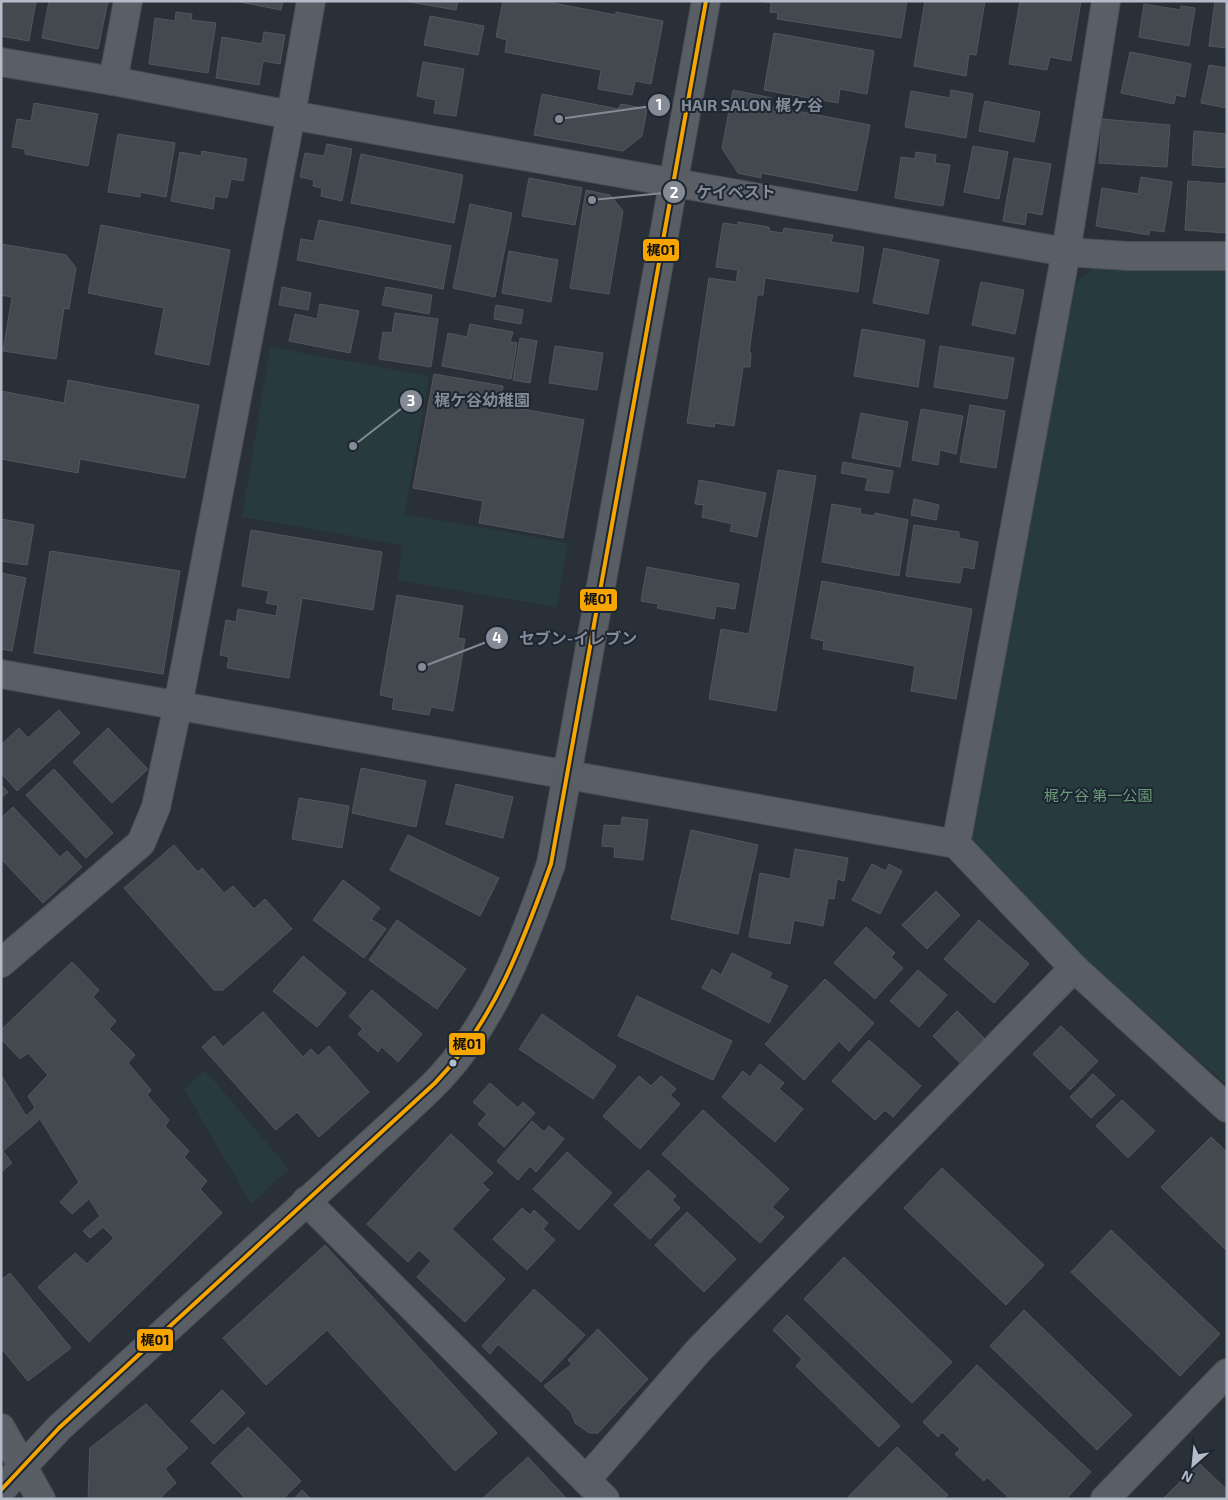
<svg xmlns="http://www.w3.org/2000/svg" width="1228" height="1500" font-family="'Exo 2','Noto Sans JP',sans-serif">
  <style>
    .green { fill: #273a3e }
    .building { fill: #444950; stroke: #52575f }
    .lines { fill: none; stroke-linecap: round; stroke-linejoin: round }
    .street-casing { stroke: #484c53; stroke-width: 30 }
    .secondary-casing { stroke: #484c53; stroke-width: 30 }
    .street { stroke: #5a5e66; stroke-width: 28 }
    .secondary { stroke: #595d64; stroke-width: 28 }
    .bus-1-casing { stroke: #1d2633; stroke-width: 8 }
    .bus-1 { stroke: #f7a600; stroke-width: 4 }
    .bus-dot { fill: #b4bcc9; stroke: #1d2633; stroke-width: 2 }
    .labels { text-anchor: middle; stroke-width: 4; stroke-linejoin: round; paint-order: stroke }
    .park-label { font-size: 15px; fill: #6b9a76; stroke: #1d2633 }
    .leader { fill: none; stroke: #848b96; stroke-width: 2 }
    .callout-dot { fill: #848b96; stroke: #1d2633; stroke-width: 2 }
    .mark-label { font-size: 15px; text-anchor: middle; font-weight: bold; fill: #fff }
    .callout-label { font-size: 16px; text-anchor: middle; font-weight: bold; fill: #848b96; stroke: #1d2633; stroke-width: 4; stroke-linejoin: round; paint-order: stroke }
    .line-badge { stroke: #1d2633; stroke-width: 2 }
    .pale-badge-label { font-size: 14px; text-anchor: middle; font-weight: bold; fill: #111 }
  </style>
  <rect width="100%" height="100%" fill="#2a3038"/>
  <!-- green -->
  <g class="green">
    <polygon points="1098,264 1227,269 1227,1085 956,844 1076,283"/>
    <polygon points="270,347 429,376 405,514 568,543 557,607 398,580 402,545 242,517"/>
    <polygon points="205,1070 289,1169 251,1204 184,1089"/>
  </g>
  <!-- building -->
  <g class="building">
    <polygon points="1,1 36,1 29,41 1,36"/>
    <polygon points="49,1 108,1 98,49 42,38"/>
    <polygon points="235,1 283,1 281,10"/>
    <polygon points="404,1 458,1 456,10"/>
    <polygon points="503,1 542,1 616,15 616,12 663,21 651,84 635,81 632,95 598,89 601,70 505,52 507,40 496,37"/>
    <polygon points="760,1 907,1 901,38 777,19 778,13 770,12 771,3"/>
    <polygon points="925,1 985,1 976,55 969,54 966,76 914,66"/>
    <polygon points="1020,1 1081,1 1071,61 1050,57 1047,70 1009,64"/>
    <polygon points="1215,1 1227,1 1227,48 1209,46"/>
    <polygon points="1144,4 1181,10 1181,6 1195,8 1189,46 1139,37"/>
    <polygon points="176,12 192,14 191,20 216,23 208,73 149,64 155,18 175,21"/>
    <polygon points="430,16 484,26 478,55 424,45"/>
    <polygon points="264,32 285,35 280,64 263,61 259,85 216,78 222,37 262,44"/>
    <polygon points="774,33 874,51 867,94 840,89 838,103 764,90"/>
    <polygon points="1130,52 1191,64 1185,97 1176,95 1174,104 1121,93"/>
    <polygon points="423,62 464,69 456,116 434,113 436,100 417,96"/>
    <polygon points="1209,65 1227,68 1227,108 1201,103"/>
    <polygon points="733,90 772,98 770,106 870,125 857,191 761,173 761,178 738,173 722,148"/>
    <polygon points="951,90 973,94 966,138 905,127 911,91 950,98"/>
    <polygon points="542,94 618,109 621,104 647,109 642,136 623,151 534,135"/>
    <polygon points="985,101 1040,112 1034,142 979,131"/>
    <polygon points="34,103 98,114 88,166 25,154 25,149 12,147 17,119 31,121"/>
    <polygon points="1102,119 1170,125 1167,167 1099,163"/>
    <polygon points="1194,131 1227,134 1227,168 1192,165"/>
    <polygon points="118,134 175,143 166,197 140,192 140,197 108,192"/>
    <polygon points="327,144 352,149 342,201 321,196 322,188 313,186 314,180 300,177 305,153 324,156"/>
    <polygon points="973,146 1008,152 999,199 964,192"/>
    <polygon points="202,151 247,159 243,181 231,179 227,198 215,196 213,209 171,201 180,152 201,156"/>
    <polygon points="916,152 936,155 935,163 950,165 943,206 895,198 901,157 915,159"/>
    <polygon points="361,154 463,175 454,223 351,203"/>
    <polygon points="1014,158 1051,164 1042,215 1027,212 1025,225 1003,221"/>
    <polygon points="1141,177 1172,182 1164,232 1150,230 1149,235 1096,226 1102,188 1138,194"/>
    <polygon points="529,178 582,188 575,225 522,216"/>
    <polygon points="1188,181 1227,184 1227,233 1185,230"/>
    <polygon points="586,190 610,195 623,211 609,294 570,288"/>
    <polygon points="470,204 512,213 495,297 453,288"/>
    <polygon points="319,220 451,246 443,289 297,260 301,239 314,241"/>
    <polygon points="738,222 769,227 769,231 783,233 784,228 833,235 831,242 864,247 858,292 765,278 763,295 757,295 749,353 751,353 750,367 743,367 734,426 715,423 714,427 687,423 709,278 736,282 738,270 716,267 723,223 738,225"/>
    <polygon points="101,225 230,250 209,365 155,354 164,308 88,293"/>
    <polygon points="1,244 66,255 76,268 69,309 64,308 56,359 3,351 12,297 1,295"/>
    <polygon points="884,248 939,260 928,314 873,303"/>
    <polygon points="509,251 558,260 551,302 502,293"/>
    <polygon points="981,282 1024,290 1015,334 972,325"/>
    <polygon points="282,287 311,293 308,310 279,305"/>
    <polygon points="386,287 432,295 429,314 382,305"/>
    <polygon points="320,304 359,311 350,353 289,341 295,314 317,319"/>
    <polygon points="496,305 523,310 521,324 494,319"/>
    <polygon points="395,313 438,319 431,367 379,359 383,332 392,333"/>
    <polygon points="470,324 513,332 510,342 517,343 511,379 442,366 448,333 467,337"/>
    <polygon points="862,329 925,340 918,387 854,376"/>
    <polygon points="520,338 537,341 530,383 513,380"/>
    <polygon points="555,346 603,353 597,390 549,383"/>
    <polygon points="940,346 1014,358 1007,399 934,387"/>
    <polygon points="434,374 503,386 500,405 584,420 563,538 479,523 483,501 413,488"/>
    <polygon points="68,380 199,405 185,478 80,459 78,473 1,459 1,391 64,403"/>
    <polygon points="970,405 1005,411 996,468 960,462"/>
    <polygon points="921,409 963,416 956,454 940,450 938,465 912,460"/>
    <polygon points="861,413 908,422 900,467 852,458"/>
    <polygon points="843,462 893,471 889,493 865,490 868,478 841,473"/>
    <polygon points="778,470 816,476 776,711 709,699 721,629 749,634"/>
    <polygon points="699,480 766,493 757,537 730,531 732,524 702,517 704,505 695,504"/>
    <polygon points="914,499 939,505 936,520 911,515"/>
    <polygon points="832,504 861,509 860,514 875,516 875,513 908,520 899,576 822,562"/>
    <polygon points="1,519 34,525 27,565 1,561"/>
    <polygon points="914,525 959,532 959,538 978,542 974,569 963,567 960,583 906,576"/>
    <polygon points="251,530 382,552 373,610 302,598 289,678 227,668 229,657 220,655 226,620 236,622 238,609 276,616 278,605 266,603 269,591 242,586"/>
    <polygon points="50,551 180,571 163,674 34,653"/>
    <polygon points="647,567 739,584 735,609 716,606 714,619 657,608 659,604 641,601"/>
    <polygon points="1,573 26,578 12,651 1,649"/>
    <polygon points="822,581 972,609 956,699 911,691 915,666 823,649 824,641 811,638"/>
    <polygon points="397,595 463,606 458,638 465,639 453,711 431,707 429,715 392,709 394,698 380,695"/>
    <polygon points="59,710 80,733 17,791 1,773 1,745 19,728 28,738"/>
    <polygon points="108,728 148,769 112,803 73,762"/>
    <polygon points="361,768 426,781 416,827 352,813"/>
    <polygon points="54,769 113,833 86,858 26,795"/>
    <polygon points="456,784 513,797 503,838 446,824"/>
    <polygon points="1,785 8,792 1,798"/>
    <polygon points="299,798 349,806 342,848 292,839"/>
    <polygon points="13,807 60,857 67,851 82,867 43,903 1,859 1,818"/>
    <polygon points="622,817 648,820 643,860 614,857 615,847 602,846 604,825 621,826"/>
    <polygon points="691,830 758,845 738,934 671,919"/>
    <polygon points="408,835 499,878 480,916 390,870"/>
    <polygon points="174,845 198,872 202,868 224,893 233,886 254,909 265,899 292,929 223,990 214,990 124,888"/>
    <polygon points="795,849 848,858 844,881 837,879 834,899 828,898 823,926 794,920 790,944 749,937 760,873 790,879"/>
    <polygon points="872,864 886,871 889,864 902,871 880,914 852,900"/>
    <polygon points="343,880 380,908 371,919 386,929 364,958 313,920"/>
    <polygon points="936,891 960,915 927,949 902,925"/>
    <polygon points="397,920 466,969 437,1009 369,960"/>
    <polygon points="979,920 1029,964 994,1003 944,959"/>
    <polygon points="866,927 895,953 891,957 903,968 875,999 834,963"/>
    <polygon points="732,953 772,973 769,978 788,986 769,1023 702,988 712,969 721,975"/>
    <polygon points="303,956 346,993 317,1027 273,991"/>
    <polygon points="72,962 99,990 93,997 116,1021 109,1029 135,1055 128,1063 151,1090 147,1095 169,1120 165,1126 189,1151 184,1157 207,1181 200,1189 222,1213 89,1342 38,1287 75,1253 87,1264 114,1238 103,1227 90,1238 83,1231 100,1216 89,1199 72,1214 60,1202 79,1182 40,1119 3,1151 12,1163 1,1172 1,1075 26,1116 35,1108 28,1096 48,1075 28,1053 20,1059 1,1039 1,1030"/>
    <polygon points="918,970 947,995 919,1027 890,1001"/>
    <polygon points="825,979 874,1023 849,1051 839,1041 804,1080 765,1044"/>
    <polygon points="372,990 422,1034 398,1062 382,1047 378,1052 358,1034 363,1029 349,1016"/>
    <polygon points="637,996 732,1041 713,1080 618,1036"/>
    <polygon points="957,1011 984,1038 960,1063 933,1036"/>
    <polygon points="263,1012 303,1057 311,1049 318,1056 329,1046 369,1092 319,1137 297,1112 276,1130 202,1047 214,1036 223,1047"/>
    <polygon points="542,1014 616,1066 593,1099 519,1049"/>
    <polygon points="1061,1026 1098,1061 1070,1090 1033,1054"/>
    <polygon points="869,1040 921,1086 893,1117 885,1110 875,1120 832,1081"/>
    <polygon points="760,1064 784,1083 779,1089 803,1109 775,1142 722,1097 743,1071 750,1077"/>
    <polygon points="1093,1074 1115,1095 1091,1118 1070,1097"/>
    <polygon points="639,1076 651,1086 661,1076 676,1089 670,1095 680,1104 640,1149 603,1116"/>
    <polygon points="490,1083 518,1108 523,1102 535,1113 504,1147 478,1124 487,1114 473,1102"/>
    <polygon points="1122,1100 1155,1131 1128,1158 1096,1126"/>
    <polygon points="703,1110 789,1189 772,1207 784,1217 760,1243 662,1154"/>
    <polygon points="532,1121 544,1132 549,1126 564,1139 536,1172 530,1166 518,1180 497,1161"/>
    <polygon points="451,1134 493,1173 482,1183 489,1190 452,1229 505,1279 465,1322 417,1277 431,1261 419,1250 408,1262 367,1224"/>
    <polygon points="1211,1137 1227,1152 1227,1251 1161,1187"/>
    <polygon points="567,1152 612,1193 579,1230 533,1189"/>
    <polygon points="942,1168 1044,1265 1006,1305 904,1208"/>
    <polygon points="648,1170 676,1196 672,1200 680,1208 650,1239 614,1205"/>
    <polygon points="522,1208 530,1215 534,1210 548,1223 543,1229 555,1240 527,1270 493,1239"/>
    <polygon points="687,1212 736,1259 704,1292 655,1245"/>
    <polygon points="1111,1230 1220,1334 1180,1376 1071,1272"/>
    <polygon points="325,1245 497,1433 455,1471 327,1330 266,1385 223,1338"/>
    <polygon points="844,1257 952,1362 912,1403 804,1299"/>
    <polygon points="10,1273 71,1348 28,1381 1,1348 1,1280"/>
    <polygon points="534,1289 585,1335 541,1382 498,1344 490,1354 482,1346"/>
    <polygon points="1024,1310 1132,1415 1097,1450 990,1346"/>
    <polygon points="787,1315 900,1426 879,1447 796,1366 802,1359 773,1330"/>
    <polygon points="598,1329 648,1379 598,1433 589,1433 575,1423 571,1412 544,1386 572,1364 568,1360"/>
    <polygon points="977,1365 1091,1472 1066,1499 1010,1499 987,1477 984,1481 955,1454 960,1449 942,1432 938,1437 923,1422"/>
    <polygon points="222,1390 245,1413 214,1444 191,1421"/>
    <polygon points="146,1404 188,1448 165,1469 176,1483 159,1499 88,1499 90,1448"/>
    <polygon points="248,1427 301,1481 283,1499 246,1499 211,1463"/>
    <polygon points="897,1447 948,1495 944,1499 849,1499 848,1497"/>
    <polygon points="528,1457 567,1499 482,1499"/>
    <polygon points="1199,1463 1227,1490 1227,1499 1163,1499"/>
    <polygon points="302,1490 311,1499 294,1499"/>
  </g>
  <g class="lines">
    <!-- street casing -->
    <g class="street-casing">
      <g id="street">
        <polyline points="1,62 113,81 291,115 1066,252 1129,256 1227,256"/>
        <polyline points="113,81 128,1"/>
        <polyline points="1,674 956,844 1074,968 1227,1108"/>
        <polyline points="956,844 1066,252 1106,1"/>
        <polyline points="1,963 141,843 156,807 178,705 291,115 311,1"/>
        <polyline points="306,1201 605,1499"/>
        <polyline points="586,1480 699,1350 1074,968"/>
        <polyline points="1105,1499 1227,1373"/>
      </g>
    </g>
    <!-- secondary casing -->
    <g class="secondary-casing">
      <g id="secondary">
        <polyline points="1,1428 41,1499"/>
        <path d="M1,1490L59,1428L394,1122C410,1107 426,1093 441,1077C495,1019 525,938 551,864L706,1"/>
      </g>
    </g>
    <!-- street -->
    <use href="#street" class="street"/>
    <!-- secondary -->
    <use href="#secondary" class="secondary"/>
    <!-- bus-1 casing -->
    <g class="bus-1-casing">
      <path id="bus-1" d="M1,1490L59,1428L435,1083C494,1022 523,942 551,864L706,1"/>
    </g>
    <!-- bus-1 -->
    <use href="#bus-1" class="bus-1"/>
  </g>
  <!-- markers -->
  <circle class="bus-dot" cx="453" cy="1063" r="4.5"/>
  <g class="labels">
    <!-- park labels -->
    <g class="park-label">
      <text x="1098" y="801">梶ケ谷 第一公園</text>
    </g>
  </g>
  <!-- callouts -->
  <path class="leader" d="M559 119L659 105M592 200L674 192M353 446L411 401M422 667L497 638"/>
  <g class="callout-dot">
    <circle cx="559" cy="119" r="5"/>
    <circle cx="592" cy="200" r="5"/>
    <circle cx="353" cy="446" r="5"/>
    <circle cx="422" cy="667" r="5"/>
    <circle cx="659" cy="105" r="12"/>
    <circle cx="674" cy="192" r="12"/>
    <circle cx="411" cy="401" r="12"/>
    <circle cx="497" cy="638" r="12"/>
  </g>
  <g class="mark-label">
    <text x="659" y="110">1</text>
    <text x="674" y="198">2</text>
    <text x="411" y="406">3</text>
    <text x="497" y="643">4</text>
  </g>
  <g class="callout-label">
    <text x="752" y="111">HAIR SALON 梶ケ谷</text>
    <text x="736" y="198">ケイベスト</text>
    <text x="482" y="406">梶ケ谷幼稚園</text>
    <text x="578" y="644">セブン-イレブン</text>
  </g>
  <g class="line-badge">
    <rect x="642" y="238" width="38" height="24" rx="5" fill="#f7a600"/>
    <rect x="579" y="588" width="39" height="24" rx="5" fill="#f7a600"/>
    <rect x="448" y="1032" width="38" height="24" rx="5" fill="#f7a600"/>
    <rect x="136" y="1328" width="38" height="24" rx="5" fill="#f7a600"/>
  </g>
  <g class="pale-badge-label">
    <text x="661" y="255">梶01</text>
    <text x="598" y="604">梶01</text>
    <text x="467" y="1049">梶01</text>
    <text x="155" y="1345">梶01</text>
  </g>
  <!-- border -->
  <rect width="1228" height="1500" fill="none" stroke="#b4bcc9" stroke-width="5"/>
  <!-- north arrow -->
  <g transform="translate(1193 1465) rotate(207)" stroke="#1d2633" stroke-width="4" paint-order="stroke">
  <path d="M0-4L9 19L0 12L-9 19Z" fill="#b4bcc9"/>
  <text y="-8" font-size="14" font-weight="bold" text-anchor="middle" fill="#b4bcc9">N</text>
  </g>
</svg>
